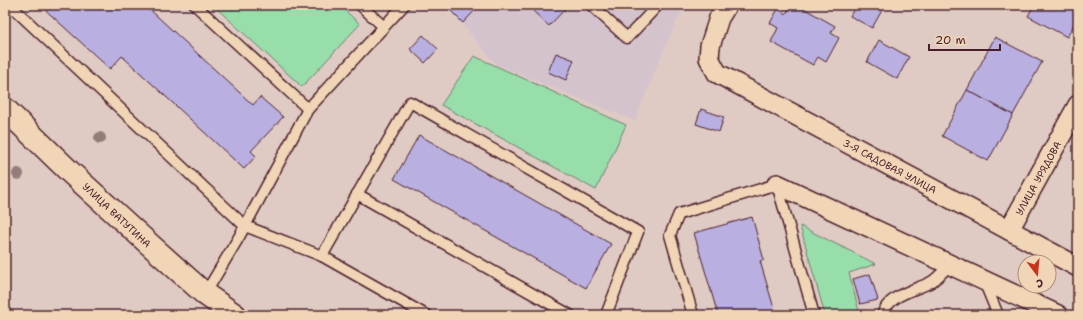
<svg xmlns="http://www.w3.org/2000/svg" width="1083" height="320" font-family="'Shantell Sans',sans-serif">
  <style>
    .built { fill: #d4c3cd }
    .green { fill: #97deab; stroke: #707e6b }
    .building { fill: #b9b0e1; stroke: #4a1f2b }
    .lines { fill: none; stroke-linecap: round; stroke-linejoin: round }
    .service-casing { stroke: #4a1f2b; stroke-width: 13 }
    .minor-casing { stroke: #4a1f2b; stroke-width: 22 }
    .secondary-casing { stroke: #4a1f2b; stroke-width: 25 }
    .service { stroke: #f0d6b7; stroke-width: 10 }
    .minor { stroke: #f0d6b7; stroke-width: 19 }
    .secondary { stroke: #f0d6b7; stroke-width: 22 }
    .tree { fill: #947c7a }
    .labels { text-anchor: middle; stroke-width: 3; stroke-linejoin: round; paint-order: stroke }
    .street-label { font-size: 10px; fill: #4a1f2b; stroke: #f0d6b7 }
  </style>
  <rect width="100%" height="100%" fill="#e0cbc4"/>
  <filter id="ink" filterUnits="userSpaceOnUse"><feTurbulence type="fractalNoise" baseFrequency=".025" numOctaves="2"/><feDisplacementMap in="SourceGraphic" scale="8" xChannelSelector="R" yChannelSelector="G"/><feConvolveMatrix kernelMatrix="1 2 1 2 8 2 1 2 1" color-interpolation-filters="sRGB"/></filter>
  <g filter="url(#ink)">
    <!-- built -->
    <polygon class="built" points="449,5 688,5 678,18 661,57 635,121 497,65 447,7"/>
    <!-- green -->
    <g class="green">
      <polygon points="213,5 339,5 360,24 302,87"/>
      <polygon points="474,56 626,125 596,190 441,105"/>
      <polygon points="800,226 876,264 849,273 860,315 825,315"/>
    </g>
    <!-- building -->
    <g class="building">
      <polygon points="40,5 145,5 253,105 260,97 283,117 251,151 256,156 244,169 122,56 110,69"/>
      <polygon points="450,5 476,5 478,7 463,23 448,8"/>
      <polygon points="539,5 561,5 565,9 549,26 533,11"/>
      <polygon points="791,5 798,5 835,26 831,33 839,38 826,62 818,57 813,65 771,42 778,28 770,23 778,9 786,14"/>
      <polygon points="856,5 885,5 872,28 850,16"/>
      <polygon points="1034,5 1078,5 1078,17 1067,37 1028,16"/>
      <polygon points="423,35 438,49 425,63 410,49"/>
      <polygon points="995,37 1042,62 1013,115 967,90"/>
      <polygon points="879,40 909,57 897,79 867,62"/>
      <polygon points="556,53 574,60 566,80 548,72"/>
      <polygon points="967,90 1013,115 988,161 942,136"/>
      <polygon points="701,109 724,117 719,132 696,124"/>
      <polygon points="419,135 611,244 586,288 394,179"/>
      <polygon points="752,217 764,260 760,261 776,315 718,315 694,233"/>
      <polygon points="870,274 878,300 860,304 853,279"/>
    </g>
    <g class="lines">
      <!-- service casing -->
      <g class="service-casing">
        <g id="service">
          <polyline points="10,5 245,226 322,256 426,315"/>
          <polyline points="195,5 308,109"/>
          <polyline points="360,5 384,27"/>
          <polyline points="591,5 627,38 658,5"/>
          <polyline points="357,194 570,315"/>
          <polyline points="322,256 410,102 638,232 606,315"/>
          <polyline points="984,281 998,315"/>
          <polyline points="205,294 239,237 308,109 404,5"/>
          <polyline points="693,315 670,235 679,214 777,184 814,315"/>
          <path d="M882,315C889,294 914,291 931,282C938,278 944,270 950,265"/>
        </g>
      </g>
      <!-- minor casing -->
      <g class="minor-casing">
        <g id="minor">
          <polyline points="727,5 719,18 710,46 709,58 717,73 1078,267"/>
          <polyline points="777,184 1058,315"/>
          <polyline points="1009,230 1078,105"/>
        </g>
      </g>
      <!-- secondary casing -->
      <g class="secondary-casing">
        <polyline id="secondary" points="5,109 70,172 148,243 205,294 235,315"/>
      </g>
      <!-- service -->
      <use href="#service" class="service"/>
      <!-- minor -->
      <use href="#minor" class="minor"/>
      <!-- secondary -->
      <use href="#secondary" class="secondary"/>
    </g>
    <!-- trees -->
    <g class="tree">
      <circle cx="100" cy="138" r="6"/>
      <circle cx="18" cy="174" r="6"/>
    </g>
  </g>
  <g class="labels">
    <!-- street labels -->
    <g class="street-label">
      <text transform="translate(890 166) rotate(28)" y="4">3-Я САДОВАЯ УЛИЦА</text>
      <text transform="translate(1038 178) rotate(-61)" y="4">УЛИЦА УРЯДОВА</text>
      <text transform="translate(117 215) rotate(43)" y="4">УЛИЦА ВАТУТИНА</text>
    </g>
  </g>
  <!-- margin -->
  <rect width="1083" height="320" fill="none" stroke="#f0d6b7" stroke-width="20"/>
  <rect x="10" y="10" width="1063" height="300" fill="none" stroke="#4a1f2b" stroke-width="1.5" filter="url(#ink)"/>
  <!-- north arrow -->
  <g transform="translate(1037 274) rotate(164)"><circle r="19" fill="#f0d6b7" stroke="#ae8d7f"/>
  <path d="M0-3L7 15L0 10L-7 15Z" fill="#c8321e"/>
  <text y="-6" font-size="11" font-weight="bold" text-anchor="middle" fill="#4a1f2b">С</text>
  </g>
  <!-- scale -->
  <path d="M929 44v6h71v-6" fill="none" stroke="#4a1f2b" stroke-width="2"/>
  <text x="935" y="44" font-size="12" fill="#4a1f2b" stroke="#f0d6b7" stroke-width="3" paint-order="stroke">20 m</text>
</svg>
